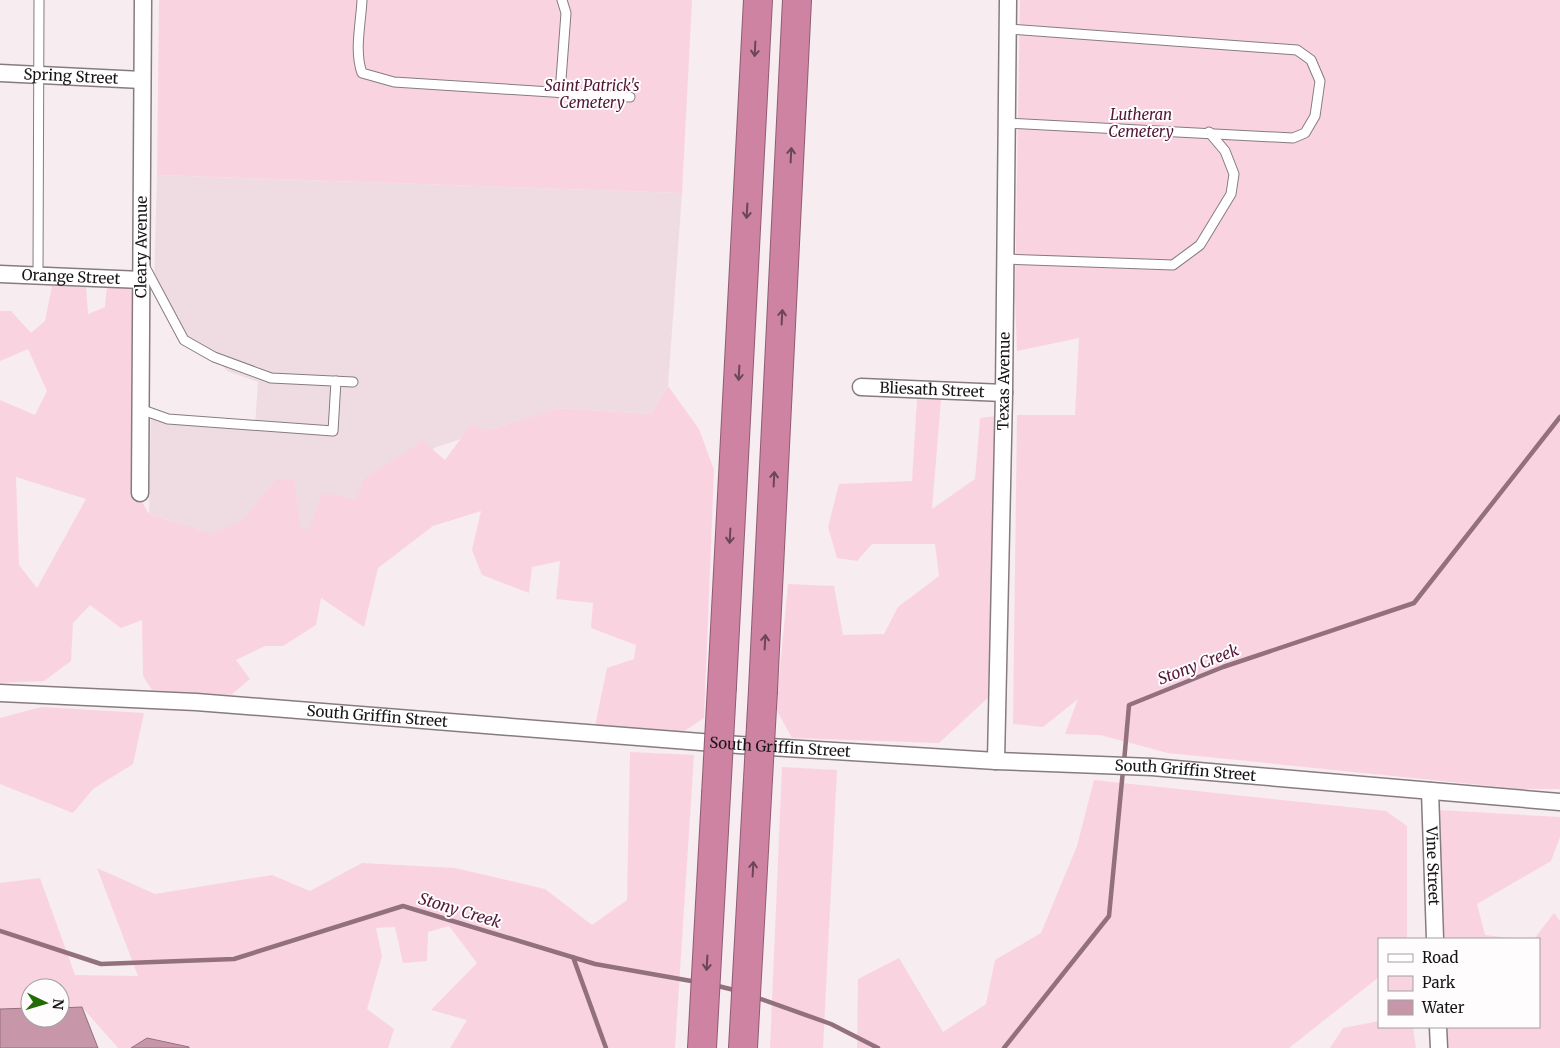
<svg xmlns="http://www.w3.org/2000/svg" width="1560" height="1048" font-family="Merriweather,serif">
  <style>
    .built { fill: #efdce3 }
    .green { fill: #fad3e1; fill-rule: evenodd }
    .water { fill: #c797a9; stroke: #93707d }
    .lines { fill: none; stroke-linecap: round; stroke-linejoin: round }
    .stream { stroke: #93707d; stroke-width: 4.5 }
    .service-casing { stroke: #867c80; stroke-width: 11 }
    .minor-casing { stroke: #867c80; stroke-width: 19 }
    .motorway-casing { stroke: #8f5c71; stroke-width: 30 }
    .service { stroke: #fff; stroke-width: 9 }
    .minor { stroke: #fff; stroke-width: 16 }
    .motorway { stroke: #cf83a2; stroke-width: 28 }
    .motorway-bridge-casing { stroke: #8f5c71; stroke-width: 30; stroke-linecap: butt }
    .motorway-bridge { stroke: #cf83a2; stroke-width: 28 }
    .oneway { stroke: #6b4656 }
    .labels { text-anchor: middle; stroke-width: 4; stroke-linejoin: round; paint-order: stroke }
    .street-label { font-size: 15px; fill: #191517; stroke: #fefcfd }
    .park-label { font-size: 15px; font-style: italic; fill: #501633; stroke: #fefcfd }
    .water-label { font-size: 16px; font-style: italic; fill: #531835; stroke: #fefcfd }
  </style>
  <rect width="100%" height="100%" fill="#f7ecf0"/>
  <!-- built -->
  <polygon class="built" points="157,175 682,193 668,386 651,414 559,408 436,447 309,529 211,533 149,514 151,413 255,426 258,382 227,371 214,357 184,340 154,284"/>
  <!-- green -->
  <g class="green">
    <polygon points="159,0 692,0 682,193 157,175"/>
    <polygon points="1020,0 1560,0 1560,789 1521,789 1168,753 1100,735 1065,734 1078,699 1043,727 1013,724 1017,415 1075,415 1079,338 1017,351 1015,297"/>
    <path d="M107,284L135,286L132,485L149,514L211,533L241,522L276,479L294,480L301,529H309L323,493L356,499L365,478L423,441L445,460L471,425L489,430L559,408L651,414L668,386L699,429L714,470L704,718L683,732L595,726L607,668L634,659L636,645L591,628L593,603L556,599L560,561L532,567L529,593L482,575L472,550L481,511L433,526L378,568L364,627L321,598L316,625L283,646H265L236,660L250,679L231,695L152,690L143,676L142,620L121,628L90,605L73,623L71,661L44,681L0,683V400L35,415L47,391L28,349L0,361V311H11L31,333L45,321L52,286L86,287L88,314L105,307ZM16,477L86,499L37,588L19,565Z"/>
    <polygon points="917,399 941,400 932,509 975,479 980,418 996,416 991,695 939,743 792,738 776,709 788,584 834,586 843,635 884,634 898,607 939,576 935,544 872,544 857,561 837,558 828,527 839,484 912,481"/>
    <polygon points="41,707 144,713 133,764 93,789 73,813 0,784 0,718"/>
    <polygon points="630,752 694,755 675,1048 450,1048 467,1020 431,1010 477,963 449,926 428,932 427,961 403,963 395,927 376,928 382,956 367,1009 394,1029 388,1048 189,1048 147,1038 131,1048 118,1048 82,1007 60,1008 60,988 30,988 30,1008 0,1009 0,883 40,878 75,975 138,976 97,868 155,894 272,875 310,891 362,863 455,868 545,889 592,925 627,900"/>
    <polygon points="782,767 837,770 823,1048 770,1048"/>
    <polygon points="1094,780 1386,811 1407,826 1407,939 1379,939 1379,977 1289,1048 857,1048 858,979 899,958 943,1032 986,1004 995,960 1041,933 1077,846"/>
    <polygon points="1439,810 1560,817 1560,837 1551,861 1477,904 1485,935 1519,939 1443,939"/>
    <polygon points="1554,913 1560,921 1560,1048 1447,1048 1447,1027 1539,1027 1539,939 1534,939"/>
    <polygon points="1379,1021 1379,1027 1413,1027 1416,1048 1330,1048 1343,1028"/>
  </g>
  <!-- water -->
  <g class="water">
    <polygon points="82,1007 98,1048 0,1048 0,1009 30,1008 30,1018 60,1018 60,1008"/>
    <polygon points="147,1038 189,1047 189,1048 131,1048"/>
  </g>
  <g class="lines">
    <!-- stream -->
    <g class="stream">
      <polyline points="1124,762 1129,705 1223,667 1414,603 1560,417"/>
      <polyline points="0,931 101,964 234,959 403,906 595,964 697,982"/>
      <polyline points="573,957 606,1048"/>
      <polyline points="714,985 738,991"/>
      <polyline points="755,997 831,1024 878,1048"/>
      <polyline points="1004,1048 1109,916 1123,770"/>
    </g>
    <!-- service casing -->
    <g class="service-casing">
      <g id="service">
        <path d="M362,0C361,23 354,51 362,73L394,82L630,97"/>
        <polyline points="560,93 566,13 562,0"/>
        <polyline points="1005,123 1293,138 1305,133 1315,116 1320,81 1311,60 1297,50 1008,29"/>
        <polyline points="1005,259 1173,265 1200,245 1231,194 1234,174 1225,151 1209,132"/>
        <polyline points="145,267 184,340 214,357 271,378 353,382"/>
        <polyline points="38,276 39,0"/>
        <polyline points="140,409 168,419 333,431 336,381"/>
      </g>
    </g>
    <!-- minor casing -->
    <g class="minor-casing">
      <g id="minor">
        <path id="s1" d="M0,73L142,80"/>
        <path id="s2" d="M0,274L142,280"/>
        <path id="s3" d="M861,387L1004,393"/>
        <path id="s4" d="M140,493L143,0"/>
        <path id="s5" d="M0,693L196,702L739,745L996,761L1152,767L1560,802"/>
        <path id="s6" d="M996,761L1004,393L1008,0"/>
        <path id="s7" d="M1430,791L1435,939"/>
        <polyline points="1438,1027 1439,1048"/>
      </g>
    </g>
    <!-- motorway casing -->
    <g class="motorway-casing">
      <g id="motorway">
        <polyline points="722,686 758,0"/>
        <polyline points="763,690 797,0"/>
        <polyline points="702,1048 716,795"/>
        <polyline points="743,1048 757,797"/>
      </g>
    </g>
    <!-- service -->
    <use href="#service" class="service"/>
    <!-- minor -->
    <use href="#minor" class="minor"/>
    <!-- motorway -->
    <use href="#motorway" class="motorway"/>
    <!-- motorway-bridge casing -->
    <g class="motorway-bridge-casing">
      <g id="motorway-bridge">
        <polyline points="716,795 722,686"/>
        <polyline points="757,797 763,690"/>
      </g>
    </g>
    <!-- motorway-bridge -->
    <use href="#motorway-bridge" class="motorway-bridge"/>
  </g>
  <!-- one-way arrows -->
  <defs><path id="oneway-shaft" d="M-6 0H5M1.5-3L5.5 0L1.5 3" fill="none" stroke-width="1.6" stroke-linecap="round" stroke-linejoin="round" transform="scale(1.25)"/></defs>
  <g class="oneway">
    <use href="#oneway-shaft" transform="translate(755 49) rotate(93)"/>
    <use href="#oneway-shaft" transform="translate(791 155) rotate(-87)"/>
    <use href="#oneway-shaft" transform="translate(747 211) rotate(93)"/>
    <use href="#oneway-shaft" transform="translate(782 317) rotate(-87)"/>
    <use href="#oneway-shaft" transform="translate(739 373) rotate(93)"/>
    <use href="#oneway-shaft" transform="translate(774 479) rotate(-87)"/>
    <use href="#oneway-shaft" transform="translate(730 536) rotate(93)"/>
    <use href="#oneway-shaft" transform="translate(765 642) rotate(-87)"/>
    <use href="#oneway-shaft" transform="translate(753 869) rotate(-87)"/>
    <use href="#oneway-shaft" transform="translate(707 963) rotate(93)"/>
  </g>
  <g class="labels">
    <!-- street labels -->
    <g class="street-label">
      <text dy="5" stroke="none"><textPath href="#s1" startOffset="71">Spring Street</textPath></text>
      <text dy="5" stroke="none"><textPath href="#s4" startOffset="246">Cleary Avenue</textPath></text>
      <text dy="5" stroke="none"><textPath href="#s2" startOffset="71">Orange Street</textPath></text>
      <text dy="5" stroke="none"><textPath href="#s6" startOffset="380">Texas Avenue</textPath></text>
      <text dy="5" stroke="none"><textPath href="#s3" startOffset="71">Bliesath Street</textPath></text>
      <text dy="5" stroke="none"><textPath href="#s5" startOffset="378">South Griffin Street</textPath></text>
      <text dy="5" stroke="none"><textPath href="#s5" startOffset="782">South Griffin Street</textPath></text>
      <text dy="5" stroke="none"><textPath href="#s5" startOffset="1188">South Griffin Street</textPath></text>
      <text dy="5" stroke="none"><textPath href="#s7" startOffset="75">Vine Street</textPath></text>
    </g>
    <!-- park labels -->
    <g class="park-label">
      <text x="592" y="91">Saint Patrick's<tspan x="592" dy="17">Cemetery</tspan></text>
      <text x="1141" y="120">Lutheran<tspan x="1141" dy="17">Cemetery</tspan></text>
    </g>
    <!-- water labels -->
    <g class="water-label">
      <text transform="translate(1198 664) rotate(-21)" y="6">Stony Creek</text>
      <text transform="translate(460 910) rotate(17)" y="6">Stony Creek</text>
    </g>
  </g>
  <!-- legend -->
  <rect x="1378" y="938" width="162" height="90" fill="#fefcfd" stroke="#a2a0a1"/>
  <rect x="1388" y="954" width="25" height="8" fill="#ffffff" stroke="#a2a0a1"/>
  <text x="1422" y="963" font-size="15" fill="#191517">Road</text>
  <rect x="1388" y="976" width="25" height="15" fill="#fad3e1" stroke="#a2a0a1"/>
  <text x="1422" y="988" font-size="15" fill="#191517">Park</text>
  <rect x="1388" y="1000" width="25" height="15" fill="#c797a9" stroke="#a2a0a1"/>
  <text x="1422" y="1013" font-size="15" fill="#191517">Water</text>
  <!-- north arrow -->
  <g transform="translate(45 1003) rotate(95)"><circle r="24" fill="#fefcfd" stroke="#a2a0a1"/>
  <path d="M0-4L9 19L0 12L-9 19Z" fill="#226b07"/>
  <text y="-8" font-size="14" font-weight="bold" text-anchor="middle" fill="#191517">N</text>
  </g>
</svg>
